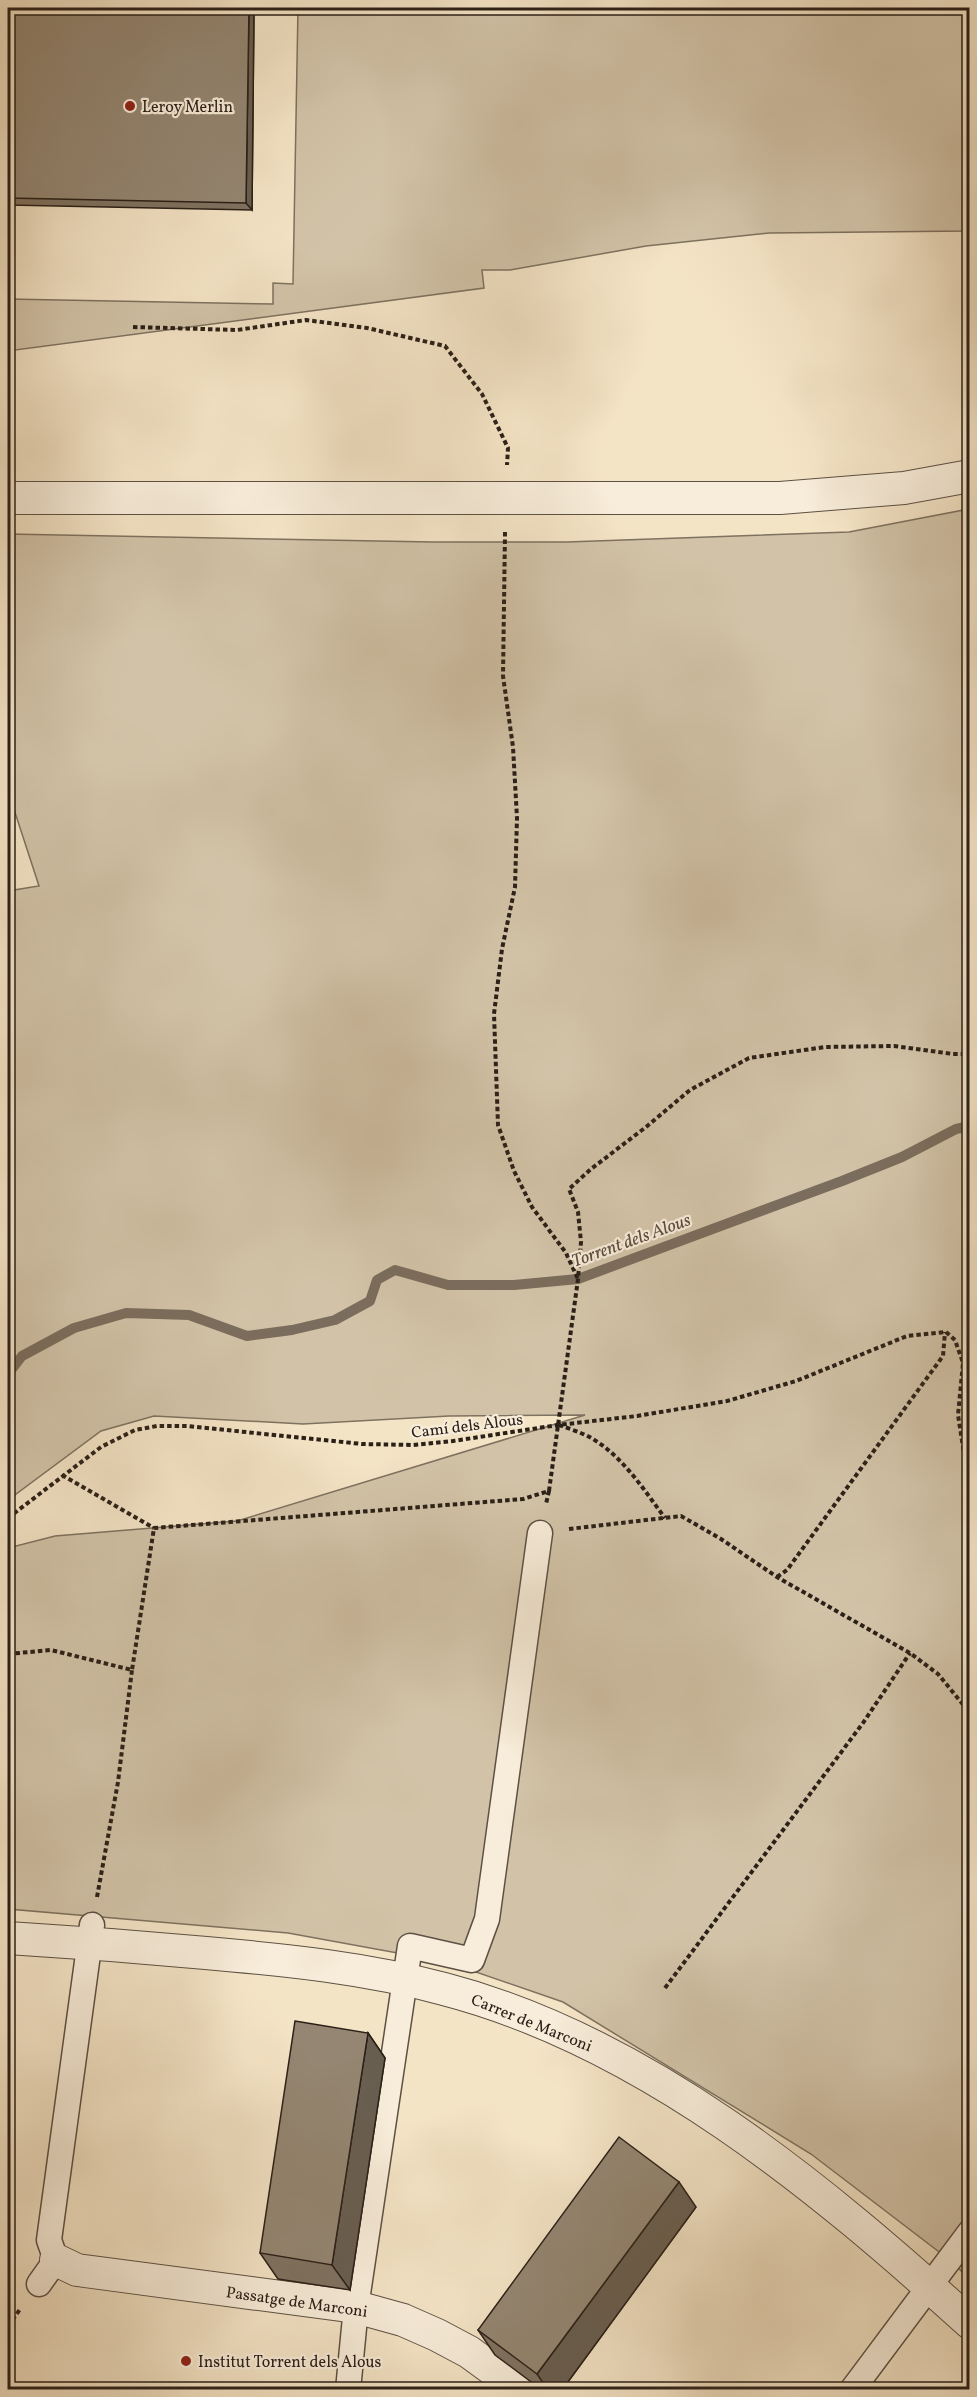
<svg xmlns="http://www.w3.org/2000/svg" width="977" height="2397" font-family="Vollkorn,serif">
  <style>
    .green { fill: #d2c3a8; stroke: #7e7260; stroke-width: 1.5 }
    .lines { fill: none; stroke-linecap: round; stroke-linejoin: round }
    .stream { stroke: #7b6d5d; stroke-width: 10 }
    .pedestrian-casing { stroke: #5d5144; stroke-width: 27 }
    .minor-casing { stroke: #5d5144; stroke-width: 34 }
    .path { stroke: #2b2018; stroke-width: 4; stroke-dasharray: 4.5 3; stroke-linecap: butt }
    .pedestrian { stroke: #f8edda; stroke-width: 24 }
    .minor { stroke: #f8edda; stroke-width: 32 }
    .wall { fill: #7f7362; stroke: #2b2018; stroke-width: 1.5 }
    .shaded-wall { fill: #685e50; stroke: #2b2018; stroke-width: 1.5 }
    .building { fill: #948672; stroke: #2b2018; stroke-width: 1.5 }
    .poi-dot { fill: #8f2418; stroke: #f8edda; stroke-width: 2 }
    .labels { text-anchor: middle; stroke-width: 4.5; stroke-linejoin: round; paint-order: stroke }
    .poi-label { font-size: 16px; fill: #2b2018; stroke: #f8edda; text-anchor: start }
    .street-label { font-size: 16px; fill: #2b2018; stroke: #f8edda }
    .water-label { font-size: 18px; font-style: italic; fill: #5a4d40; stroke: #f8edda }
  </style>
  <rect width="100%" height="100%" fill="#f4e4c6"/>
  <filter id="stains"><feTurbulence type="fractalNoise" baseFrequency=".00333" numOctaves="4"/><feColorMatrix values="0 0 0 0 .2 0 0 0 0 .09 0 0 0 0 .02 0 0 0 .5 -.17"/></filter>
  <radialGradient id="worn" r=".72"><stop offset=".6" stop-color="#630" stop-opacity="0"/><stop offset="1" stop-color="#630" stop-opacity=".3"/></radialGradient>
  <!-- green -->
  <g class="green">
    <polygon points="298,8 969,8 969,231 769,233 646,246 510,270 482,270 484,288 8,351 8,299 273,304 273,283 293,284"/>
    <polygon points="969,509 969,2278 947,2258 811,2154 563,2002 447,1962 288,1933 8,1909 8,1548 55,1536 237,1521 585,1415 449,1416 303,1424 154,1416 101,1431 8,1500 8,891 39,886 8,791 8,534 433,542 567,542 849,532"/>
  </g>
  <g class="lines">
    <!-- stream -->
    <polyline class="stream" points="8,1374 22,1356 74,1328 126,1313 189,1315 247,1336 292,1330 335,1320 370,1301 377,1280 395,1270 448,1285 514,1285 578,1279 842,1181 902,1157 956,1129 970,1126"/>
    <!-- pedestrian casing -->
    <g class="pedestrian-casing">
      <g id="pedestrian">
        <polyline points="39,2284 56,2260 49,2240 92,1925"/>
        <polyline points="348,2390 356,2307 410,1946 472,1960 487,1919 540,1533"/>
        <polyline points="852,2390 970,2232"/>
      </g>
    </g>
    <!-- minor casing -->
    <g class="minor-casing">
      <g id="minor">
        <polyline points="8,498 780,498 904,488 970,476"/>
        <path d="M8,1938C74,1942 140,1947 206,1953C286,1960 366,1968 444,1989C644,2041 820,2187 970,2323"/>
        <polyline points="56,2260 77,2270 356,2307 403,2320 437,2335 469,2352 521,2390"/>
      </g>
    </g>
    <!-- path -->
    <g class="path">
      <polyline points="133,327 237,330 306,320 367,328 445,346 482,394 508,448 507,465"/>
      <polyline points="505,532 503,676 513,747 517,818 515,887 502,949 494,1014 498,1125 514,1171 532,1207 566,1253 578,1279"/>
      <polyline points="946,1332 955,1340 963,1363 958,1415 970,1492"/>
      <path d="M559,1425C570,1429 583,1433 593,1439C624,1458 644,1490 665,1518"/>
      <polyline points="62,1475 154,1528"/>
      <polyline points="549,1491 578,1279 581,1242 578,1212 569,1189 591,1169 646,1127 690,1090 749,1058 825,1047 894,1046 953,1054 970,1054"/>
      <polyline points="8,1518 101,1447 135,1430 157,1426 187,1426 362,1444 413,1445 453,1441 558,1425 637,1416 727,1401 796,1381 907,1336 945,1332"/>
      <polyline points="569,1529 681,1516 721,1539 777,1577 910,1653 938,1674 970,1713"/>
      <polyline points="777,1577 787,1570 943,1356 945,1332"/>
      <polyline points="8,1654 51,1650 132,1670 154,1528 523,1499 549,1491 546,1504"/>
      <polyline points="97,1897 118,1782 132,1670"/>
      <polyline points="665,1988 863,1723 910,1653"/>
      <polyline points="8,2326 21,2308"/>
    </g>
    <!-- pedestrian -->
    <use href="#pedestrian" class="pedestrian"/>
    <!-- minor -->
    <use href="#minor" class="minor"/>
  </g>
  <!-- wall -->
  <g class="wall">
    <polygon points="8,8 254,8 252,210 8,205"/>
    <polygon points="368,2033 385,2058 350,2290 278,2279 260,2253"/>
    <polygon points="696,2207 562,2390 542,2390 495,2355 478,2330"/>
  </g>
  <!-- shaded-wall -->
  <g class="shaded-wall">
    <polygon points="249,8 254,8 252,210 246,203"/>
    <polygon points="368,2033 385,2058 350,2290 332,2265"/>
    <polygon points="679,2182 696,2207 562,2390 548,2390 537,2374"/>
  </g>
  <!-- building -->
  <g class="building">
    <polygon points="8,8 249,8 246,203 8,198"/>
    <polygon points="295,2021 368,2033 332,2265 260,2253"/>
    <polygon points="619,2137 679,2182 537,2374 478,2330"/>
  </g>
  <!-- markers -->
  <g class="poi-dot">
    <circle cx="130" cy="106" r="6"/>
    <circle cx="186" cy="2361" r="6"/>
  </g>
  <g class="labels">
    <!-- poi labels -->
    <g class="poi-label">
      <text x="142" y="112">Leroy Merlin</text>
      <text x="198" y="2367">Institut Torrent dels Alous</text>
    </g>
    <!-- street labels -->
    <g class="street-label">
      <text transform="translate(467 1425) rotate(-7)" y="6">Camí dels Alous</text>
      <text transform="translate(532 2022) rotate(22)" y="6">Carrer de Marconi</text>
      <text transform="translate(297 2301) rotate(8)" y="6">Passatge de Marconi</text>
    </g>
    <!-- water labels -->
    <g class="water-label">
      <text transform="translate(631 1240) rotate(-20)" y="6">Torrent dels Alous</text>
    </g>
  </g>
  <!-- margin -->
  <rect width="977" height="2397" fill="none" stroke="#f4e4c6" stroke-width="30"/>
  <rect x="9" y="9" width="959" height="2379" fill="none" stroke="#2b2018" stroke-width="3"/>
  <rect x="15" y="15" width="947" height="2367" fill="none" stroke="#2b2018" stroke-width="1.5"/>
  <rect width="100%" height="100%" filter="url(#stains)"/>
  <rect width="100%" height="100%" fill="url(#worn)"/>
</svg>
